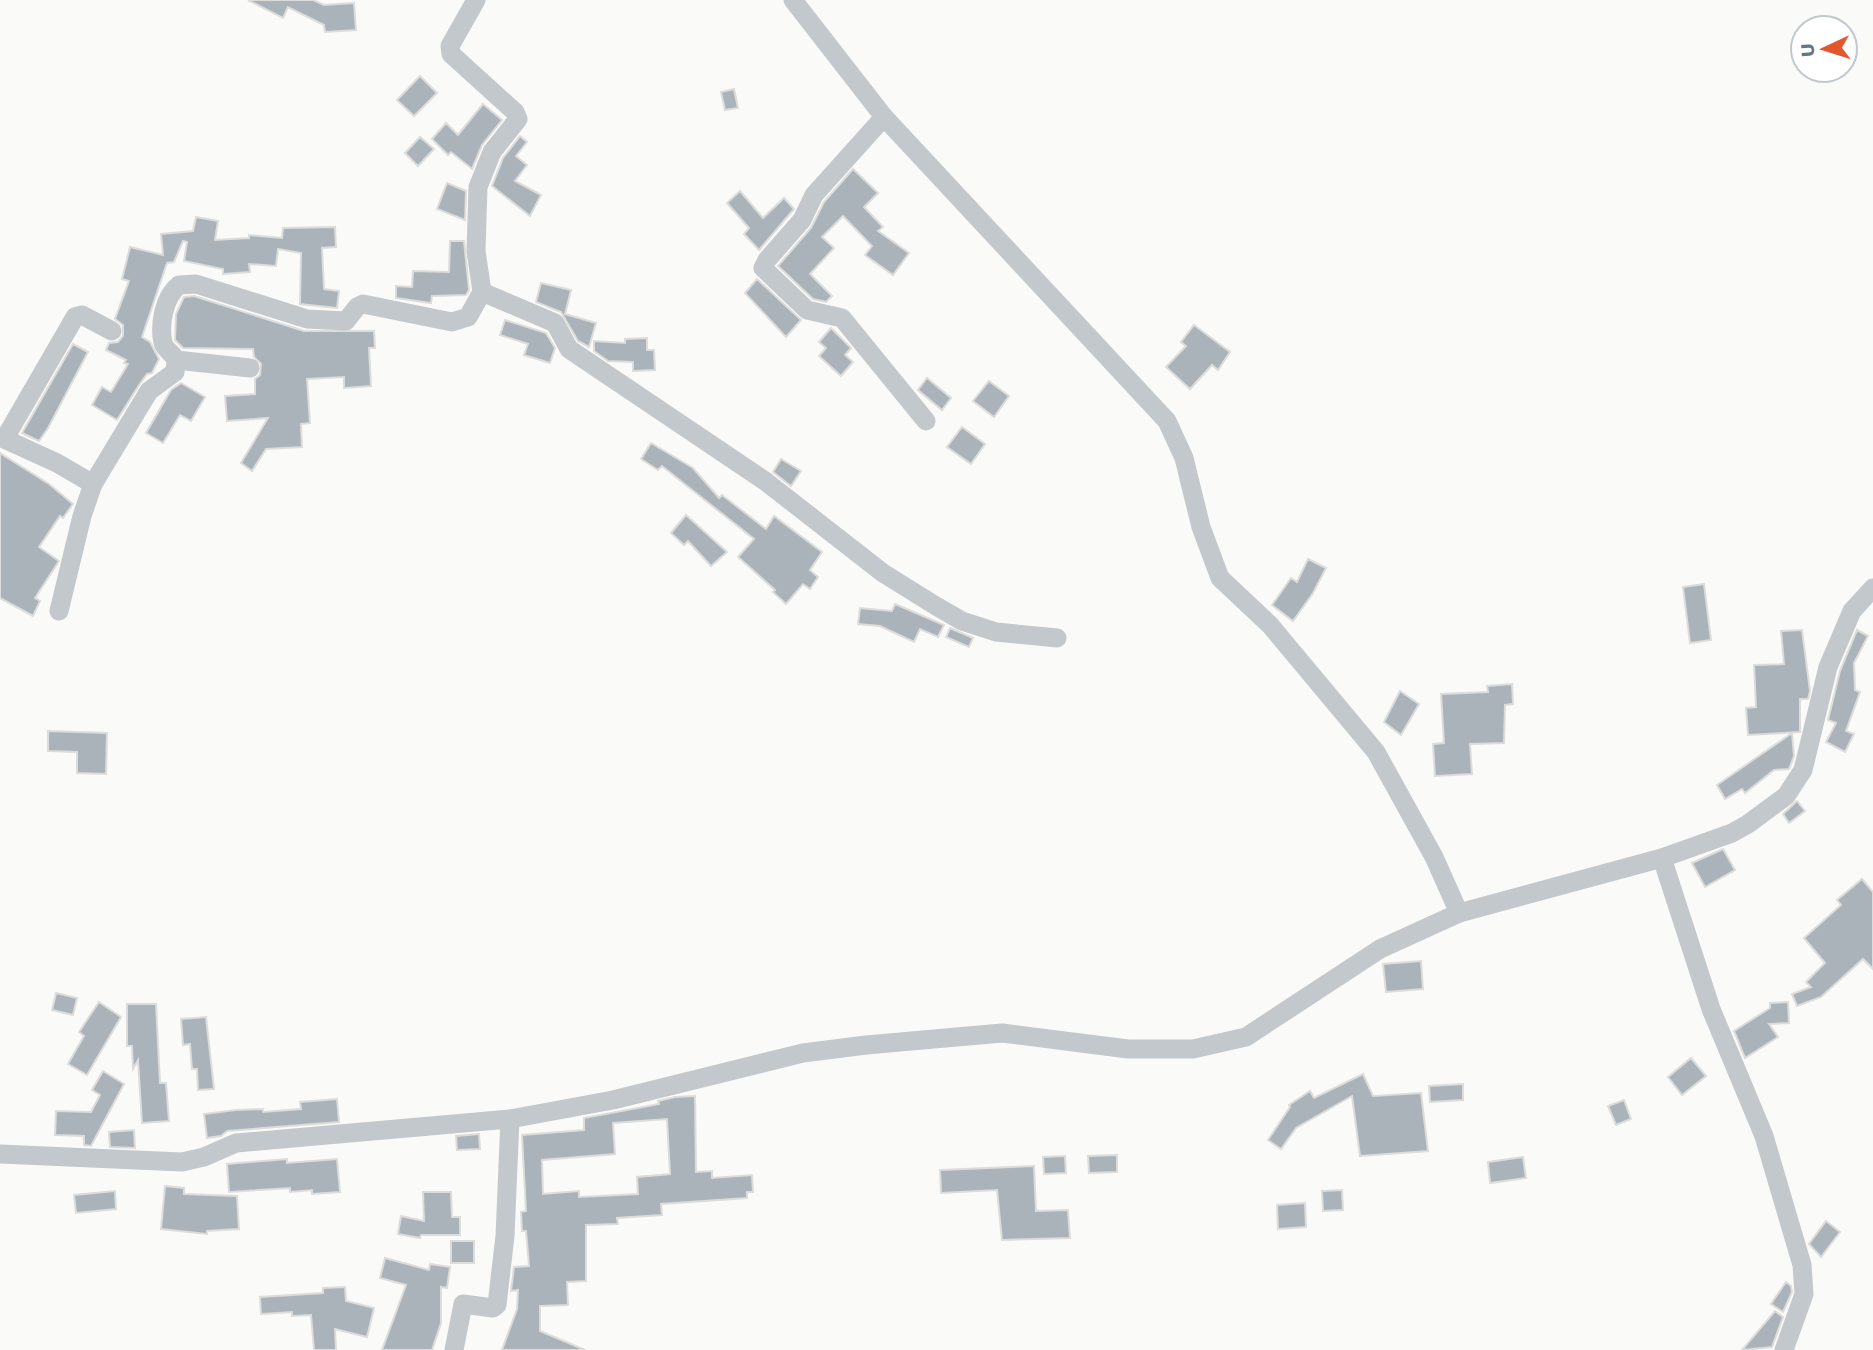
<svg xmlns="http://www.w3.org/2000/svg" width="1873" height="1350" font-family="'Work Sans',sans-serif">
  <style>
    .building { fill: #aab3b9; stroke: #dcdcda; stroke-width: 2; fill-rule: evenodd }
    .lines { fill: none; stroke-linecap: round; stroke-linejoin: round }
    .minor { stroke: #c3c8cc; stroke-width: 19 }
  </style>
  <rect width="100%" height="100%" fill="#fafaf8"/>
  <!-- building -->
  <g class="building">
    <polygon points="248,0 313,0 324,5 354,3 356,30 325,32 324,25 288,7 283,18"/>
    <polygon points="420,76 437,93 414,116 397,100"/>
    <polygon points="734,89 738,108 725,110 721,92"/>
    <polygon points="483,104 502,120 482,145 472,169 451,152 448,155 432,139 446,123 458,135"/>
    <polygon points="520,136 527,142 516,156 527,165 515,181 541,195 530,216 492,186 503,158"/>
    <polygon points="420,137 434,149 418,166 405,153"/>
    <polygon points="853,169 878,193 864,207 883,227 878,231 909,253 893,275 865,255 872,246 843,216 822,237 834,248 810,274 832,296 826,302 813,299 778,266 811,228 824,202"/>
    <polygon points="447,183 466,191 465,220 437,209"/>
    <polygon points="740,191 763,218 784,198 794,209 759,250 744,234 749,228 727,203"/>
    <polygon points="196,217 218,221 215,240 249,238 249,235 282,238 283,228 335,227 336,247 322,248 324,289 339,291 337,308 300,304 301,253 278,249 276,266 249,264 250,272 223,274 223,269 184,261 187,242 183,241 174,262 167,263 142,337 150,342 159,359 152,373 147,374 139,385 117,420 92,405 102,387 111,392 128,364 124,363 126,360 106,350 109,343 118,342 123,336 123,325 115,319 129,281 122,279 130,247 163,255 161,234 193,231"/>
    <polygon points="450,241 464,241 469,290 466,295 432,296 431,303 396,298 396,286 412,287 413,271 449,272"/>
    <polygon points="757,279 801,320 786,337 745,293"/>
    <polygon points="541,283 571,290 565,314 596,323 589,347 578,341 561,312 536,302"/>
    <polygon points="194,296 304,331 374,331 375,348 369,348 371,386 344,388 344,377 307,379 310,423 301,424 302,447 266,449 252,471 241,463 268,418 227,421 225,396 255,394 255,379 260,375 261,364 254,357 253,349 183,348 175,340 176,314 184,297"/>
    <polygon points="505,320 546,333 555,348 550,363 524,355 528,344 500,335"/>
    <polygon points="1194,325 1230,352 1218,370 1212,365 1190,389 1166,367 1186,346 1181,342"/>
    <polygon points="831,328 851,348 845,355 853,362 841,376 819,356 826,348 819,342"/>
    <polygon points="647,338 647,350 654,350 655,370 633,371 633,362 608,361 594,351 594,341 625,343 625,339"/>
    <polygon points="73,344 88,352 48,428 39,441 22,433"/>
    <polygon points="927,378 951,398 942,410 918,390"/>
    <polygon points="989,381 1009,396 994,417 973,401"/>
    <polygon points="181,383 205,397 191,421 180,415 163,443 146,433 171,390"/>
    <polygon points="962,427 985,444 971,464 947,447"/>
    <polygon points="651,443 693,468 719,498 722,495 766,529 774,516 822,552 810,570 818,577 810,589 803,584 786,604 773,592 775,590 738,557 754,539 662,466 658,470 641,459"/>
    <polygon points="0,453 49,484 73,504 63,518 60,516 39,547 59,561 35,598 40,601 33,616 0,598"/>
    <polygon points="781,459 801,471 791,486 773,472"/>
    <polygon points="686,515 727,552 711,566 688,541 684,545 671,533"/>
    <polygon points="1308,559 1326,568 1313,593 1293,621 1272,605 1291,578 1297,582"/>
    <polygon points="1704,584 1711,640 1690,643 1683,587"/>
    <polygon points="895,604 944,625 938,637 920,629 914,642 880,626 858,624 860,608 892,611"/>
    <polygon points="950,628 973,638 969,647 946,637"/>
    <polygon points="1802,630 1810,691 1808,699 1800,699 1800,732 1748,735 1746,708 1756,707 1754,665 1784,664 1781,631"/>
    <polygon points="1857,630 1868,636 1854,663 1855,690 1860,692 1846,731 1854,734 1845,752 1826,742 1836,723 1828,720 1840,671"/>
    <polygon points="1512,684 1513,704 1505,705 1504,743 1470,744 1472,774 1435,776 1433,744 1444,743 1441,694 1488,692 1487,686"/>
    <polygon points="1400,691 1419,704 1401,735 1384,722"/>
    <polygon points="48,731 107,733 106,774 77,773 77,752 48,751"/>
    <polygon points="1792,733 1794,756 1789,769 1774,770 1745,793 1742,789 1725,799 1717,785"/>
    <polygon points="1797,801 1805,811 1789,823 1783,814"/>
    <polygon points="1723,849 1735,870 1705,887 1692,863"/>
    <polygon points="1862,879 1873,892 1873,969 1863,959 1821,997 1797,1006 1792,994 1811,987 1806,982 1825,963 1804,938 1841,905 1837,900"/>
    <polygon points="1421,961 1423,989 1386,992 1383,964"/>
    <polygon points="56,993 77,998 73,1015 52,1010"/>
    <polygon points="99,1002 121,1017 87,1075 68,1064 84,1036 79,1032"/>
    <polygon points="1788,1002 1789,1023 1769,1024 1778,1037 1745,1058 1734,1031 1770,1008 1770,1003"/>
    <polygon points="127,1004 156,1004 160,1083 166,1083 169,1121 142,1123 138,1060 133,1069 132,1046 127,1046"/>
    <polygon points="206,1017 214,1089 198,1090 197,1069 192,1069 190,1044 183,1045 181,1019"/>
    <polygon points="1691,1058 1706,1076 1682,1095 1668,1077"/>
    <polygon points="103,1071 124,1084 91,1146 84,1145 84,1136 55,1135 56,1111 91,1112 100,1095 92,1090"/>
    <polygon points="1363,1074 1373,1096 1421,1093 1428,1151 1360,1156 1352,1096 1296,1128 1281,1149 1268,1140 1290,1107 1289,1105 1310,1091 1314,1098"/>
    <polygon points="1463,1084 1463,1100 1430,1102 1429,1086"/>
    <path d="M695,1096L696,1172L712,1171V1178L752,1175L753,1192H747V1198L661,1204L662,1215L617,1218L618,1224L586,1225V1281L567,1282L568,1305L540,1306V1331L585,1350H502L517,1309L518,1290L511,1291L514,1267L529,1266L526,1231H522L521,1212L526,1211L522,1135L584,1130V1118L659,1104L658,1101L675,1097ZM667,1119L670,1174L637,1177L638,1194L579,1197V1191L543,1194L542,1160L615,1154L613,1123Z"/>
    <polygon points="337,1099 339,1122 227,1131 221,1136 207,1138 204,1114 236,1110 263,1109 263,1112 301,1109 300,1102"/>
    <polygon points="1624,1100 1631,1119 1616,1125 1608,1106"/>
    <polygon points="134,1130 135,1148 110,1147 109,1132"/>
    <polygon points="479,1134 480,1149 457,1150 456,1136"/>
    <polygon points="1117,1155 1117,1172 1089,1173 1088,1156"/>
    <polygon points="1065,1156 1066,1173 1044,1174 1043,1157"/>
    <polygon points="1523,1157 1526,1178 1490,1183 1488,1162"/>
    <polygon points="287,1159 287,1163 337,1159 340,1192 312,1194 312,1190 290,1192 290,1188 229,1192 227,1164"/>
    <polygon points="1034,1166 1036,1211 1068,1210 1070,1238 1002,1240 997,1190 941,1193 940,1170"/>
    <polygon points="165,1186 184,1188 184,1194 237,1196 239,1229 207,1231 207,1234 161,1229"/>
    <polygon points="1342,1190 1343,1210 1323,1211 1322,1191"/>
    <polygon points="115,1191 116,1209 76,1213 74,1195"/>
    <polygon points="423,1192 451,1192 452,1217 460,1217 460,1235 421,1235 420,1238 398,1234 401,1216 424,1221"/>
    <polygon points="1305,1203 1306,1227 1278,1229 1277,1205"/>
    <polygon points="1826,1221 1840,1232 1821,1257 1809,1244"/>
    <rect x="451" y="1241" width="23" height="22"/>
    <polygon points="385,1258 429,1270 430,1264 450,1267 447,1288 441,1287 441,1323 432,1350 382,1350 406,1285 380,1278"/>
    <polygon points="1786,1282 1791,1286 1792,1292 1783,1312 1771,1304"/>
    <polygon points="345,1287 346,1301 374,1308 367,1337 335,1329 336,1350 314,1350 311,1315 292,1316 292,1312 261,1314 260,1297 323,1293 323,1288"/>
    <polygon points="1775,1311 1783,1317 1772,1347 1742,1350"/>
  </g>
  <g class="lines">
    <!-- minor -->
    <g class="minor">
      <polyline points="793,0 884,117 1167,421 1184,458 1201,527 1220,578 1270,625 1376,752 1434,857 1459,913"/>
      <polyline points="884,117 814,195 802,220 767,260 763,268 807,310 842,318 926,421"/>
      <polyline points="482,292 555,323 569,349 765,481 883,573 936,606 962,621 996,632 1057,638"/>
      <polyline points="176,360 250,368"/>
      <path d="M0,437L57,463L93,484L149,391L175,372L176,360C173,353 165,350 163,343C159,324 164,297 179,285L196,284L307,319L346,321L357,307L363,304L452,322L468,317L482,292L476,251L478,187L492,152L518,119L515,112L451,54L450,46L476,0"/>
      <polyline points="5,438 75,317 82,315 112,331"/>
      <polyline points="59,611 82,516 93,484"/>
      <polyline points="1662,858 1711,1009 1764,1136 1802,1265 1804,1294 1784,1350"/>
      <polyline points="0,1154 182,1162 204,1157 236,1143 510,1119 613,1100 803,1053 866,1045 1002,1033 1128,1049 1193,1049 1246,1037 1380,949 1459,913 1662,858 1732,833 1748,824 1786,796 1803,770 1828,667 1852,611 1873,588"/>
      <polyline points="454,1350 463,1304 493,1308 497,1305 505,1236 510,1119"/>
    </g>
  </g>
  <!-- north arrow -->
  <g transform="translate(1824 49) rotate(266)"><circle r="33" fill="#ffffff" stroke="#c1c8cd" stroke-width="2"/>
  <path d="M0-5L12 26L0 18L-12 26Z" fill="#e4572e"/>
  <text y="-10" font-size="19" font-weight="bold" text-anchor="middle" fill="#657683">U</text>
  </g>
</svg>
